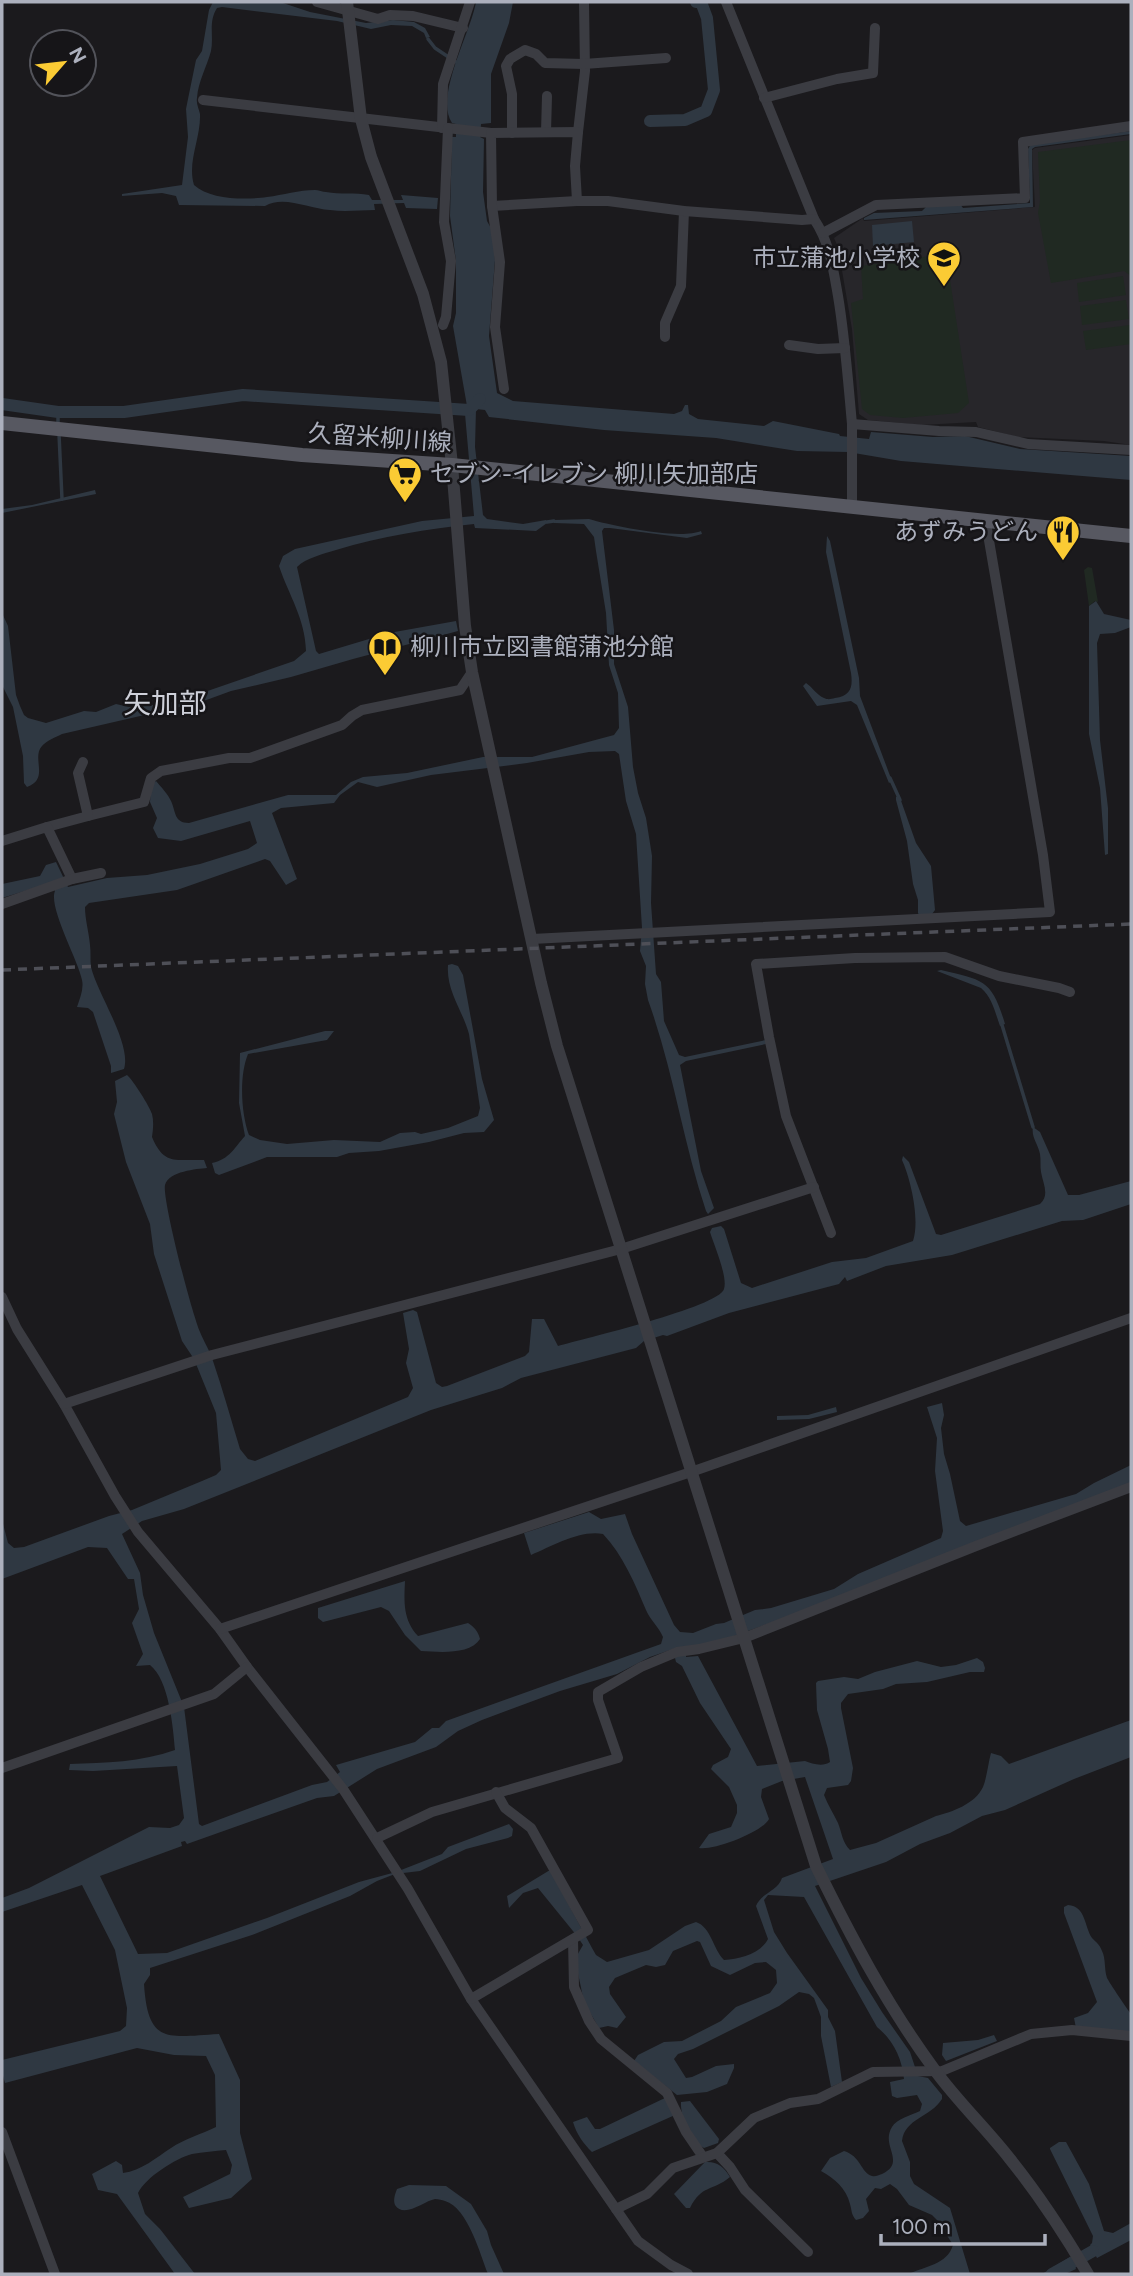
<svg xmlns="http://www.w3.org/2000/svg" width="1133" height="2276" font-family="Figtree,'Noto Sans JP',sans-serif">
  <style>
    .built { fill: #27262a }
    .green { fill: #202922 }
    .water { fill: #2f3842 }
    .lines { fill: none; stroke-linecap: round; stroke-linejoin: round }
    .stream { stroke: #2f3842; stroke-width: 3.5 }
    .canal { stroke: #2f3842; stroke-width: 12 }
    .minor { stroke: #3b3c42; stroke-width: 10 }
    .tertiary { stroke: #3b3c42; stroke-width: 12 }
    .primary { stroke: #575861; stroke-width: 14 }
    .rail { stroke: #4e4f57; stroke-width: 3.5; stroke-dasharray: 9 7; stroke-linecap: butt }
    .labels { text-anchor: middle; stroke-width: 5; stroke-linejoin: round; paint-order: stroke }
    .poi-label { font-size: 24px; fill: #acb0bd; stroke: #161518; text-anchor: end }
    .street-label { font-size: 24px; fill: #acb0bd; stroke: #161518 }
    .quarter-label { font-size: 28px; fill: #ced0d9; stroke: #161518 }
  </style>
  <rect width="100%" height="100%" fill="#1b1a1d"/>
  <!-- built -->
  <polygon class="built" points="1131,135 1131,445 1104,441 1018,437 978,427 976,422 922,425 868,420 859,414 852,329 838,247 834,238 863,218 864,221 1035,207 1032,150 1035,148"/>
  <!-- green -->
  <g class="green">
    <polygon points="1131,140 1131,276 1124,271 1051,283 1038,213 1040,201 1038,152"/>
    <polygon points="931,256 948,267 969,403 958,413 903,418 870,415 862,409 851,303 863,299 861,266"/>
    <polygon points="1123,276 1126,295 1079,302 1077,283"/>
    <polygon points="1126,300 1129,319 1082,325 1080,306"/>
    <polygon points="1130,325 1131,344 1086,350 1083,331"/>
    <polygon points="1088,567 1092,568 1098,602 1095,601 1089,606 1084,570"/>
  </g>
  <!-- water -->
  <g class="water">
    <path d="M213,2H280L310,12L366,23L393,20L414,22L425,28L430,37L426,38L424,33L412,26L391,25L371,29L337,21L222,7L217,8C208,22 214,36 211,51C207,66 198,82 197,98C196,104 199,109 200,114C201,138 187,162 194,185C210,200 246,200 267,197C283,195 299,190 315,190C318,190 323,192 326,192C340,195 355,192 369,195L372,200H403L401,195L438,198L437,209L406,208L404,203L374,204L375,210C360,210 345,212 330,210C309,209 284,195 265,206L179,205L176,196L162,193L122,196V194L182,185L188,137L186,109L189,94L196,60L202,51L209,10Z"/>
    <path d="M476,2H513L509,23L491,74V123L481,124L480,137L484,139L483,192L487,221L492,230L495,260L489,336L497,393L513,401L674,414L682,411L685,405H688L689,414L698,419L764,426L773,421L839,434L840,436L869,439L871,432L933,437L965,436L1020,449L1131,456V480L901,461L848,452L797,451L716,438L604,430L489,417L485,410L476,409L475,447L483,515L487,519L523,524L546,520L547,523L536,531L475,528L474,524C427,529 382,536 336,550C323,554 306,558 297,567L316,651L319,654L389,633L456,621L458,631L353,659L291,677L231,691L201,702L62,734C56,737 46,741 42,746C31,758 50,779 27,787L24,783L23,756L13,707L2,685V613L8,626L16,695L20,706L24,715L28,718L46,723L84,711L96,712L116,704L129,707L165,704L193,696L294,661L306,651C305,618 289,596 279,566L283,556L295,549L422,521L474,516L465,414L432,412L431,402L467,406L453,326L456,313V261L450,216L452,137H456V124L452,123C434,97 471,32 476,2Z"/>
    <polygon points="1131,131 1131,134 1035,147 1032,149 1033,207 864,220 864,218 874,213 922,211 926,207 960,204 963,208 1030,203 1028,149 1031,144"/>
    <polygon points="912,221 914,242 873,246 872,225"/>
    <polygon points="95,490 96,494 2,513 2,509 32,505"/>
    <path d="M589,519C612,526 680,540 701,531L702,534L687,538L610,528H604L602,531L614,630V664L628,707L633,767L638,793L646,818L652,856L651,903L656,974L661,982L664,1021L679,1055L685,1057L766,1040V1044L686,1061L680,1065L701,1171L714,1208L708,1214L706,1211C683,1142 673,1069 648,1000L645,984L646,966L640,951L642,928L636,834L626,801L619,754L615,751L589,752L527,763L431,775L377,787L358,782L340,795L334,803L281,808L272,813L297,879L286,885L270,861L265,859L177,890L89,903L85,907C85,920 89,932 90,945C91,952 90,960 91,967C97,993 132,1044 124,1069L111,1073V1066L93,1012L88,1008L77,1007C80,998 84,989 82,980C78,960 48,907 55,891L51,883L2,898V884L40,876L46,865L56,862L68,887L107,878L147,875L200,864L248,849L257,843L250,821L181,841L158,838L153,828L157,818L150,802L151,785L156,781C161,787 168,794 171,801C176,812 174,823 189,823L288,795H336L351,782L363,777L407,773L483,757H532L614,735L619,728L618,693L609,665L606,613L596,551L594,537L584,524L554,523V520Z"/>
    <path d="M827,536L830,541L859,678L860,696L892,781L889,783L857,705L851,701L817,706L803,686L806,683C812,687 817,695 824,698C828,700 831,699 835,698C851,696 853,687 851,673L826,552Z"/>
    <polygon points="1096,601 1104,614 1131,620 1131,627 1115,633 1100,634 1097,643 1100,740 1108,808 1108,854 1105,855 1100,788 1089,734 1089,606"/>
    <polygon points="899,795 916,843 931,866 935,910 932,914 919,915 918,913 918,900 913,884 907,841 896,800 896,797"/>
    <path d="M452,964L458,966L463,975L482,1079L494,1120L484,1132L464,1133L429,1142L379,1151L349,1153L337,1157H267L219,1175L215,1173L212,1163C230,1159 234,1148 245,1136L239,1103L240,1053L325,1031H334L327,1040L248,1054C239,1076 241,1113 249,1135L260,1140L287,1144L334,1140L380,1142L400,1133L415,1132L421,1134L448,1128L478,1116L480,1108L469,1034C463,1011 446,991 448,965Z"/>
    <path d="M941,970C984,980 992,980 1005,1024L1000,1026C995,1012 992,997 981,988L937,971Z"/>
    <path d="M127,1075C133,1080 150,1107 152,1114C154,1122 153,1130 152,1137C164,1166 176,1159 204,1160L207,1168C197,1169 169,1171 165,1185C162,1199 192,1314 200,1332C204,1342 210,1351 213,1361C223,1390 231,1420 240,1449L248,1459L255,1461L408,1397L413,1388L406,1363L409,1349L403,1313L413,1310L417,1312L436,1383L442,1387L447,1386L525,1356L529,1352L532,1319H544L558,1346C582,1339 719,1307 724,1289C728,1277 714,1245 710,1232L712,1228L721,1226L724,1229L741,1283L752,1288L832,1262L866,1258L913,1241C920,1220 911,1180 902,1160L903,1156L909,1162L936,1234L941,1235L1040,1204C1050,1195 1043,1184 1041,1172C1040,1166 1041,1160 1040,1154C1038,1144 1031,1137 1033,1127L1040,1132L1068,1195H1079L1131,1181V1204L1083,1220L1062,1221L952,1255L886,1266L847,1281L845,1277L839,1284L729,1313L667,1336L663,1335L644,1341L636,1348L521,1378L502,1388L431,1410L184,1509L142,1521L122,1534L140,1573L143,1595L154,1633L184,1707L199,1824L202,1826L312,1785L327,1782L340,1772L336,1765L415,1742L432,1728H439L446,1721L661,1644L663,1637C659,1627 650,1620 646,1610C635,1584 623,1555 603,1534C579,1530 553,1546 531,1555L524,1533L589,1512L601,1519L625,1514L632,1534L674,1625L680,1632L693,1633L716,1624L724,1623L755,1610L771,1608L834,1589L858,1574L941,1538L943,1531L935,1471L937,1438L927,1407L942,1403L944,1415L941,1428L944,1454L950,1474L960,1521L966,1526L1076,1494L1094,1483L1131,1465V1486L843,1597L720,1641L686,1647V1657L698,1656L757,1766L805,1761C812,1764 823,1767 830,1762L828,1749L817,1710L816,1683L818,1681L844,1677L858,1679L875,1672L917,1661L941,1667L956,1665L977,1658L983,1662L985,1668L984,1672H970L927,1682L896,1684L883,1689L848,1694L841,1703V1708L853,1768L851,1781L848,1785L827,1788L824,1795C828,1805 833,1813 838,1823C842,1833 842,1842 850,1850L876,1843L936,1816C952,1812 975,1804 983,1787C987,1777 988,1764 991,1753L1001,1756L1009,1764L1131,1720V1757L1074,1779L1005,1810L982,1816L950,1833L920,1844L886,1862L815,1886L861,1978L882,2012L910,2052L918,2076L928,2078L942,2095V2099C930,2118 905,2118 902,2141L910,2162V2176L914,2184L950,2208L970,2274H909C925,2266 947,2265 953,2245L938,2221L932,2215L909,2205L897,2189L890,2184L881,2189L875,2188L866,2199L869,2211L863,2218L856,2220C851,2214 852,2211 850,2204C846,2188 835,2179 821,2171L830,2158L844,2151C861,2156 861,2173 872,2176C876,2177 878,2175 882,2174C907,2162 880,2146 892,2127C896,2119 912,2115 920,2111L922,2104L917,2095L897,2098L892,2096L890,2082L904,2079C902,2058 893,2040 877,2027L804,1897L768,1895L764,1900L774,1932L787,1953L828,2010V2017L835,2031L842,2082L831,2087L821,2036V2017L814,1998L809,1994L799,1992L779,2006L693,2049L678,2054L674,2059L686,2078L692,2077L716,2066L734,2064V2068L727,2084L707,2092L677,2095L634,2061L638,2055L664,2042L682,2041L721,2021L736,2007L770,1993L777,1983L776,1970L766,1962L755,1963L730,1975L711,1966L700,1942L697,1941L673,1951L665,1965L656,1967L646,1965L615,1978L609,1987L610,1994L626,2017L617,2028L608,2026L599,2028L584,2002L575,1959L583,1945L577,1936L538,1888L523,1893L509,1908L507,1896L550,1870L592,1948L596,1955L607,1962L649,1950L685,1926L696,1922C711,1927 713,1949 724,1960C740,1959 760,1954 768,1939L756,1906C761,1893 778,1891 782,1878L833,1859L805,1777L782,1781L762,1789L761,1797L769,1819C763,1832 713,1851 699,1848L709,1834L731,1827L737,1813V1805L729,1787L711,1769L713,1765L728,1757L731,1749L700,1703L682,1666L676,1662L675,1658L679,1647L650,1657L617,1674L560,1691L482,1720L458,1731L436,1747L377,1769L334,1796L317,1798L187,1844L185,1841L181,1842L182,1846L100,1876L138,1954L167,1953L267,1918L359,1882L396,1872L442,1854L448,1847L509,1824L513,1829L512,1836L508,1838L466,1849L420,1871L395,1874L377,1881L350,1896L252,1935L150,1968V1975L144,1984C148,2045 167,2037 219,2034L240,2080V2133L252,2179L231,2198L189,2208L183,2197L230,2174L232,2165L226,2150C215,2151 203,2152 192,2154C176,2158 145,2178 138,2193L145,2214L160,2229L195,2274H175L117,2194L98,2190L92,2174L116,2161L122,2165L123,2173C141,2171 157,2157 171,2148C184,2139 202,2134 216,2127L215,2075L206,2056L174,2055L137,2048L5,2083L2,2072V2060L120,2031L126,2026L127,2008L115,1950L82,1885L2,1912V1898L29,1888L149,1827L170,1828L179,1825L184,1818L177,1766L93,1771L69,1770L70,1764C104,1763 142,1762 175,1750C173,1726 169,1680 150,1665L136,1666L143,1654L132,1623L139,1609L134,1579H128L107,1548L88,1547L2,1579V1520L8,1543L14,1548L24,1547L109,1516L132,1510L202,1481L216,1475L221,1470L216,1413L194,1359L182,1341L154,1254L150,1224L126,1162L114,1114L117,1102L115,1081Z"/>
    <polygon points="836,1407 837,1412 809,1419 777,1420 777,1416 808,1415"/>
    <path d="M405,1581C404,1602 403,1620 418,1636L468,1623C474,1627 478,1631 480,1639C470,1655 440,1652 421,1651L405,1635L389,1611L381,1607L323,1622L318,1618V1608Z"/>
    <path d="M1068,1905C1086,1906 1084,1926 1092,1938C1096,1942 1100,1945 1102,1951C1106,1959 1104,1969 1107,1978C1109,1982 1129,2012 1131,2014V2035L1076,2028L1074,2018L1088,2013L1097,2002L1064,1913V1907Z"/>
    <polygon points="994,2035 997,2041 946,2061 942,2055 943,2043 978,2040"/>
    <path d="M667,2097L675,2115L592,2152C583,2143 577,2135 573,2122L587,2117L595,2129H600Z"/>
    <path d="M690,2101L719,2139L718,2143L704,2148C691,2141 680,2117 681,2102Z"/>
    <polygon points="1059,2142 1066,2142 1089,2184 1104,2231 1113,2233 1131,2223 1131,2240 1097,2258 1090,2245 1092,2243 1093,2236 1050,2149 1050,2148"/>
    <path d="M705,2162C717,2161 724,2167 730,2177C712,2192 702,2184 690,2208H686L674,2194Z"/>
    <path d="M409,2185L446,2186L471,2204L487,2231L491,2245L504,2274H488C480,2254 468,2208 445,2201C442,2200 439,2199 435,2199C424,2201 404,2219 395,2205C393,2200 395,2194 397,2189Z"/>
    <polygon points="1070,2257 1076,2269 1065,2274 1042,2274"/>
  </g>
  <g class="lines">
    <!-- stream -->
    <g class="stream">
      <polyline points="428,39 435,48 456,62"/>
      <polyline points="58,412 58,427"/>
      <polyline points="59,434 62,499"/>
      <polyline points="547,522 554,521"/>
      <polyline points="890,778 900,800"/>
      <polyline points="1002,1025 1033,1127"/>
    </g>
    <!-- canal -->
    <g class="canal">
      <polyline points="650,121 685,120 706,111 714,90 707,18 701,2 696,2"/>
      <polyline points="2,404 58,412 124,412 243,395 469,410 480,399"/>
      <polyline points="1052,2274 1093,2251"/>
    </g>
    <!-- minor -->
    <g class="minor">
      <polyline points="317,2 378,19 390,15 413,16 463,28"/>
      <path d="M726,2L814,219C830,243 833,268 838,296C845,338 848,381 852,424"/>
      <polyline points="764,98 837,79 873,73 875,28"/>
      <polyline points="203,100 491,133"/>
      <polyline points="442,128 443,84 470,2"/>
      <polyline points="546,132 547,96"/>
      <polyline points="578,132 585,71 584,2"/>
      <polyline points="512,133 512,94 506,66 510,59 525,50 536,54 545,63 584,64 666,58"/>
      <polyline points="492,206 577,201"/>
      <polyline points="823,233 876,205 1025,198 1023,142 1131,126"/>
      <polyline points="443,325 446,317 451,261 444,222 448,128"/>
      <polyline points="665,337 665,323 681,286 684,211"/>
      <polyline points="789,345 818,349 845,348"/>
      <polyline points="504,389 495,327 500,262 492,206 491,133 578,132 575,166 577,201 608,201 684,211 802,220 814,219"/>
      <polyline points="852,508 852,424 939,431 976,432 1028,444 1131,450"/>
      <polyline points="88,816 144,802 151,778 161,771 229,758 250,758 342,725 352,716 362,710 460,690 472,672"/>
      <polyline points="47,827 88,816 78,773 83,762"/>
      <polyline points="2,841 47,827 72,879"/>
      <polyline points="2,904 72,879 101,873"/>
      <polyline points="532,939 1050,912 1043,855 986,523"/>
      <polyline points="831,1233 786,1116 769,1037 756,964 855,958 945,957 999,976 1059,988 1070,992"/>
      <polyline points="2,1297 17,1329 64,1404 115,1496 138,1532 220,1629 247,1667 343,1789 408,1889 471,1999 638,2241 671,2265 688,2274"/>
      <polyline points="64,1404 212,1355 621,1249 814,1187"/>
      <polyline points="220,1629 691,1472 1131,1318"/>
      <polyline points="2,1768 214,1694 247,1667"/>
      <polyline points="377,1838 432,1812 618,1758 598,1700 598,1692 641,1667 677,1652 699,1649 744,1638 976,1546 1131,1487"/>
      <polyline points="573,1940 574,1987 589,2021 601,2039 667,2093 686,2132 703,2157"/>
      <polyline points="471,1999 588,1930 531,1828 505,1808 496,1792"/>
      <polyline points="2,2132 55,2274"/>
      <polyline points="717,2153 730,2167 745,2190 808,2252"/>
      <polyline points="616,2209 647,2194 673,2168 717,2153 754,2118 790,2103 818,2099 873,2072 942,2071 1031,2034 1072,2030 1131,2036"/>
    </g>
    <!-- tertiary -->
    <path class="tertiary" d="M347,2L361,119L371,157L423,294L441,362L452,465L465,626L472,672L541,983L557,1046L816,1866C851,1937 887,2005 934,2069C957,2101 986,2128 1010,2159C1039,2195 1065,2235 1088,2274"/>
    <!-- primary -->
    <polyline class="primary" points="2,423 302,455 452,465 1131,536"/>
    <!-- rail -->
    <polyline class="rail" points="2,970 1131,924"/>
  </g>
  <!-- icons -->
  <defs>
    <g id="school-pin" transform="scale(1.75)"><path d="M0 17L-7.5 6A9.5 9.5 0 1 1 7.5 6Z" fill="#fbcb34" stroke="#161518"/><path d="M0-5L7-2L0 1L-7-2ZM-4 1L0 2.5L4 1V4Q0 6-4 4Z" fill="#111"/></g>
    <g id="supermarket-pin" transform="scale(1.75)"><path d="M0 17L-7.5 6A9.5 9.5 0 1 1 7.5 6Z" fill="#fbcb34" stroke="#161518"/><path d="M-6-5.5h2.5l.6 2H6L4.5 2H-2.5L-4.4-4H-6ZM-1.5 3.2a1.3 1.3 0 1 0 .1 0ZM3 3.2a1.3 1.3 0 1 0 .1 0Z" fill="#111"/></g>
    <g id="restaurant-pin" transform="scale(1.75)"><path d="M0 17L-7.5 6A9.5 9.5 0 1 1 7.5 6Z" fill="#fbcb34" stroke="#161518"/><path d="M-5-6h1v4h1v-4h1v4h1v-4h1v5L-1.5 .5V6h-2V.5L-5-1ZM5-6V6H3V1.5H1.5Q1.5-4 5-6Z" fill="#111"/></g>
    <g id="library-pin" transform="scale(1.75)"><path d="M0 17L-7.5 6A9.5 9.5 0 1 1 7.5 6Z" fill="#fbcb34" stroke="#161518"/><path d="M-6-4Q-3-5.5-.7-3.5V5Q-3 3-6 4ZM6-4Q3-5.5 .7-3.5V5Q3 3 6 4Z" fill="#111"/></g>
  </defs>
  <g fill-rule="evenodd">
    <use href="#school-pin" x="944" y="258"/>
    <use href="#supermarket-pin" x="405" y="474"/>
    <use href="#restaurant-pin" x="1063" y="532"/>
    <use href="#library-pin" x="385" y="647"/>
  </g>
  <g class="labels">
    <!-- poi labels -->
    <g class="poi-label">
      <text x="920" y="266">市立蒲池小学校</text>
      <text x="430" y="482" text-anchor="start">セブン-イレブン 柳川矢加部店</text>
      <text x="1038" y="540">あずみうどん</text>
      <text x="410" y="655" text-anchor="start">柳川市立図書館蒲池分館</text>
    </g>
    <!-- street labels -->
    <g class="street-label">
      <text transform="translate(380 438) rotate(4)" y="8">久留米柳川線</text>
    </g>
    <!-- quarter labels -->
    <g class="quarter-label">
      <text x="165" y="713">矢加部</text>
    </g>
  </g>
  <!-- border -->
  <rect width="1133" height="2276" fill="none" stroke="#acb0bd" stroke-width="7"/>
  <!-- north arrow -->
  <g transform="translate(63 63) rotate(62)"><circle r="33" fill="#161518" stroke="#52535a" stroke-width="2"/>
  <path d="M0-5L12 26L0 18L-12 26Z" fill="#fbcb34"/>
  <text y="-10" font-size="19" font-weight="bold" text-anchor="middle" fill="#acb0bd">N</text>
  </g>
  <!-- scale -->
  <path d="M881 2234v10h164v-10" fill="none" stroke="#acb0bd" stroke-width="3.5"/>
  <text x="892" y="2234" font-size="21" fill="#acb0bd" stroke="#161518" stroke-width="5" paint-order="stroke">100 m</text>
</svg>
